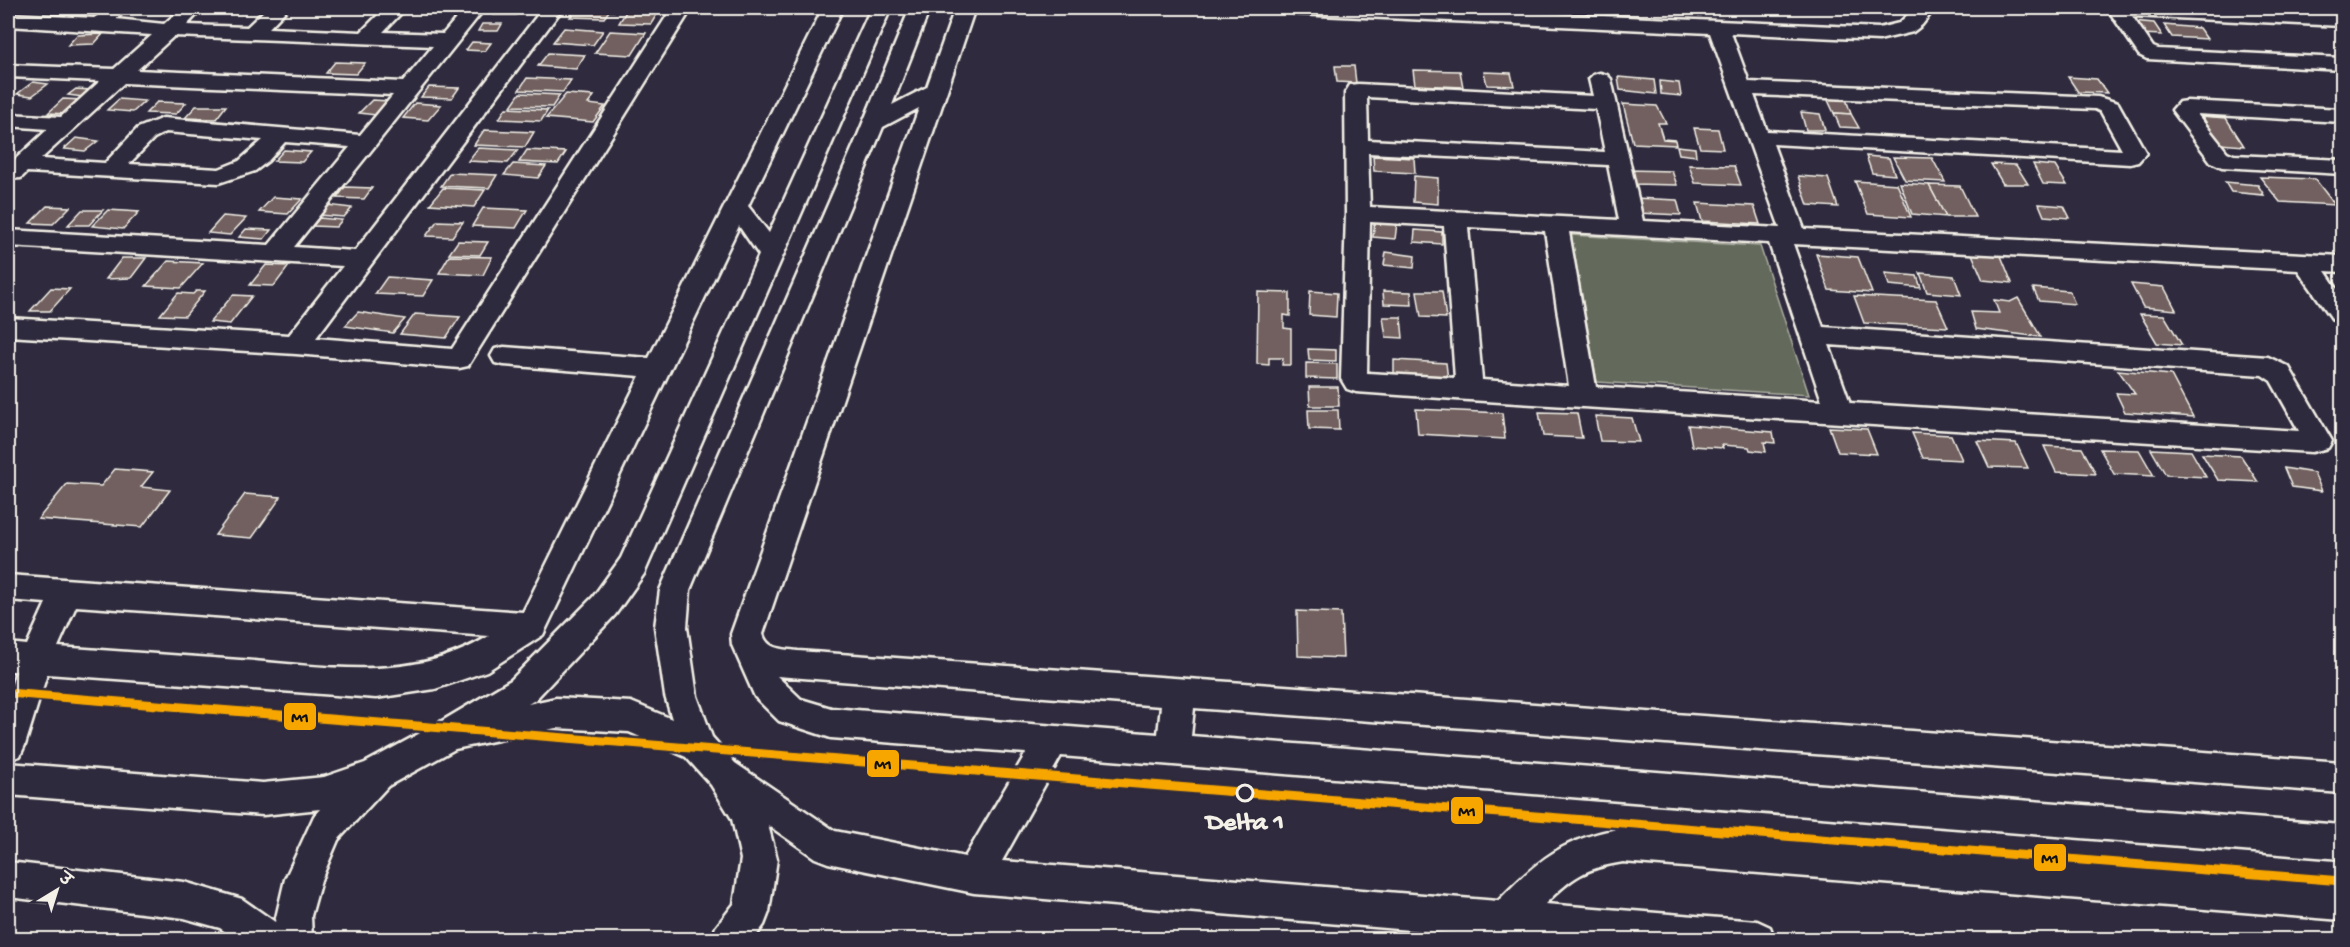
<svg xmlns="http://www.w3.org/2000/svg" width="2350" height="947" font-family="'Gochi Hand','Playpen Sans Deva',sans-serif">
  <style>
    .green { fill: #646a5c; stroke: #acaea2; stroke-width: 1.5 }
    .building { fill: #71605e; stroke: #f4f1e8; stroke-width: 1.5 }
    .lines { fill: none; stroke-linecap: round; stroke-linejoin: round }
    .minor-casing { stroke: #f4f1e8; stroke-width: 5 }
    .minor { fill: #2f2a3d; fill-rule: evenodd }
    .metro-1-casing { stroke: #2f2a3d; stroke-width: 14 }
    .metro-1 { stroke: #f7a600; stroke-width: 9 }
    .stop-dot { fill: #2f2a3d; stroke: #f4f1e8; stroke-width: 3 }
    .labels { text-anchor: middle; stroke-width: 4.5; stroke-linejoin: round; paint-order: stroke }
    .near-stop-label { font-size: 26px; font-weight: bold; fill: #f4f1e8; stroke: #2f2a3d }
    .line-badge { stroke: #2f2a3d; stroke-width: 2 }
    .pale-badge-label { font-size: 16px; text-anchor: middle; font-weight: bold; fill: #111 }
  </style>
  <rect width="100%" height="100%" fill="#2f2a3d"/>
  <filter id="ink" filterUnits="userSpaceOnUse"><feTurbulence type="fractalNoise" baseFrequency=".0167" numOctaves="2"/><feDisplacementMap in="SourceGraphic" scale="12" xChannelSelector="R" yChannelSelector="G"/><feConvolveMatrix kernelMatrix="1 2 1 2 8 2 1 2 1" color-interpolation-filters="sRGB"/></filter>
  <g filter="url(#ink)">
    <!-- green -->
    <polygon class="green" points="1571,235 1760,246 1809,395 1597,382"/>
    <!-- building -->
    <g class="building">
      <polygon points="136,8 182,8 176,13 132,12"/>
      <polygon points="498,8 521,9 516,15 493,15"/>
      <polygon points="577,8 617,8 614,11 609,11 604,18 570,17"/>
      <polygon points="627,10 659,11 651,24 619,23"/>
      <polygon points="2133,21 2154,23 2162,35 2141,34"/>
      <polygon points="482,24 502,24 498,31 478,31"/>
      <polygon points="2164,25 2199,28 2207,39 2172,37"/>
      <polygon points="564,28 603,31 593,45 553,42"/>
      <polygon points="610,31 646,33 632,55 595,53"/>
      <polygon points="103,34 94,44 68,45 77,35"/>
      <polygon points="472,42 491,43 485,51 466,50"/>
      <polygon points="548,53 585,55 576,69 538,66"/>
      <polygon points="335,62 365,63 356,74 326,73"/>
      <polygon points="1335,66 1354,66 1356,83 1337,82"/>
      <polygon points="1413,70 1460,71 1463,87 1415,85"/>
      <polygon points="1484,72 1511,73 1514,86 1487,85"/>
      <polygon points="1618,77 1654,80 1656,94 1620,90"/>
      <polygon points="2068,77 2097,79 2107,93 2078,92"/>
      <polygon points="527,78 571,80 563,92 519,90"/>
      <polygon points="1660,81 1679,83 1681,96 1661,94"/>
      <polygon points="33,82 48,84 32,96 17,94"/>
      <polygon points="429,87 459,88 452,98 421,97"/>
      <polygon points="76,89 91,90 83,97 68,95"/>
      <polygon points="520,93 560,95 552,107 511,106"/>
      <polygon points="566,94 594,96 588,104 605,106 593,122 546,118"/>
      <polygon points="1827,98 1846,99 1851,114 1834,113"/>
      <polygon points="63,99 82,100 68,114 48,113"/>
      <polygon points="119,99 145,101 133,112 107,110"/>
      <polygon points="372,100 389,101 376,115 359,113"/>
      <polygon points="157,102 186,103 176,114 146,113"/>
      <polygon points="415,103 441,105 428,120 403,118"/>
      <polygon points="1623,104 1657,106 1666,123 1658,123 1663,139 1675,140 1676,145 1633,143"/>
      <polygon points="196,106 226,106 216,119 185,118"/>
      <polygon points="506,108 548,110 541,121 499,119"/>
      <polygon points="1801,112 1820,114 1825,130 1806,130"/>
      <polygon points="1834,113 1851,114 1859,128 1840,127"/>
      <polygon points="2202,116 2226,118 2244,146 2220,144"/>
      <polygon points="1694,128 1718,129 1723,149 1700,148"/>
      <polygon points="484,130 534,132 525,147 474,145"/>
      <polygon points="76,138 98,141 85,151 64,149"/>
      <polygon points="1677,146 1695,148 1696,156 1679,154"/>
      <polygon points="478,148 518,150 508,163 468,161"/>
      <polygon points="284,150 311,152 302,162 274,161"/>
      <polygon points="527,150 566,152 558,164 519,162"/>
      <polygon points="1373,156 1414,158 1415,173 1374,171"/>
      <polygon points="1866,156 1889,158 1895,175 1872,173"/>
      <polygon points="1893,157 1932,158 1945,182 1905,180"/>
      <polygon points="513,164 546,166 538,178 504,175"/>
      <polygon points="1991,164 2016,165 2028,184 2003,184"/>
      <polygon points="2033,164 2055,166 2067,185 2043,184"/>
      <polygon points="1689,165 1734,166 1741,185 1695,183"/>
      <polygon points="1627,170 1672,171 1677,185 1632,184"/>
      <polygon points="450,173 497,175 489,188 441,186"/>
      <polygon points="1414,176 1438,178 1438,204 1413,202"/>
      <polygon points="1798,176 1828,178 1838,207 1808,205"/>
      <polygon points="2260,177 2315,179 2335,205 2280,202"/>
      <polygon points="1855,181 1897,184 1911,217 1868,214"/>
      <polygon points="2225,182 2258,185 2264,195 2231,192"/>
      <polygon points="1900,183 1929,185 1946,217 1912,214"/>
      <polygon points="1929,185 1960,186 1975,217 1946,217"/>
      <polygon points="345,187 372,188 364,199 337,198"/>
      <polygon points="443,188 485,190 474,207 430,204"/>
      <polygon points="273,197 302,199 288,214 259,212"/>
      <polygon points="1634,198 1677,200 1681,215 1637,213"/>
      <polygon points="1697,203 1754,206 1760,224 1702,221"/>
      <polygon points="2039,204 2064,206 2070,218 2044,216"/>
      <polygon points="327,205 352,208 344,217 319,215"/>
      <polygon points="47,206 70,207 53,224 30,223"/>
      <polygon points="483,208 527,210 516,228 472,226"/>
      <polygon points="82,210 103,210 89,225 68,225"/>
      <polygon points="108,210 139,212 123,229 92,226"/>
      <polygon points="223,216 246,218 230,235 208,233"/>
      <polygon points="319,218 342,220 336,227 313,226"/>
      <polygon points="437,221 463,222 452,237 426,236"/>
      <polygon points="1375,221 1397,223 1395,239 1373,237"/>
      <polygon points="246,229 271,230 264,239 239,237"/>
      <polygon points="1415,230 1442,232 1442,244 1414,242"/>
      <polygon points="458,241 488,242 480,255 449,254"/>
      <polygon points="1386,252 1415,256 1414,268 1384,265"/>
      <polygon points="1816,254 1858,257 1872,293 1829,290"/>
      <polygon points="1972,254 2001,256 2012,283 1983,280"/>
      <polygon points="449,256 492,257 483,275 439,273"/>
      <polygon points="122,258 146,258 131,278 106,279"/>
      <polygon points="168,261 203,263 181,288 146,286"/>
      <polygon points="266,265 289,266 274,286 250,285"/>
      <polygon points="1885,273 1917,276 1921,288 1889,285"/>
      <polygon points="1920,273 1954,276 1961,295 1927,292"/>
      <polygon points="387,277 433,280 423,296 375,294"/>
      <polygon points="2131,284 2164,287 2176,310 2143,307"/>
      <polygon points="51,288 70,289 50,311 30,311"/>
      <polygon points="2033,288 2069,291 2075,304 2039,301"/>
      <polygon points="196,291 205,291 185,316 160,315 178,293 193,294"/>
      <polygon points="1310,291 1337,293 1336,317 1309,315"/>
      <polygon points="1383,291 1411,292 1412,305 1384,304"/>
      <polygon points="1417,291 1442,291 1446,318 1421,317"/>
      <polygon points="1258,292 1290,293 1290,316 1284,315 1284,328 1291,329 1291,365 1282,365 1283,358 1269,358 1269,365 1257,364"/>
      <polygon points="233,295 252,296 230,324 210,322"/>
      <polygon points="1854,296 1936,300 1948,327 1864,323"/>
      <polygon points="2018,298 2041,337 1976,329 1971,312 1999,313 1994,300 2010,302"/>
      <polygon points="358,312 405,319 393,333 345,326"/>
      <polygon points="415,314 460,317 446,338 400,334"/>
      <polygon points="2140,314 2164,315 2182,345 2157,343"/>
      <polygon points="1383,317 1401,317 1403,338 1386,337"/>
      <polygon points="1308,349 1336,350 1336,361 1309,360"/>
      <polygon points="1394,360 1446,363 1448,380 1394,376"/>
      <polygon points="1306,363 1337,364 1337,379 1306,378"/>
      <polygon points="2118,370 2171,375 2193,417 2125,412 2116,393 2135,394"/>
      <polygon points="1309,387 1338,387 1339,406 1310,406"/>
      <polygon points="1416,409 1502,413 1505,439 1418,434"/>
      <polygon points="1308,410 1338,410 1339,430 1309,429"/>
      <polygon points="1539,412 1577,413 1582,438 1543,436"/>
      <polygon points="1595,416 1632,418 1639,442 1600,441"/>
      <polygon points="1688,425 1773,432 1775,443 1764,442 1766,452 1750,450 1749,447 1722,445 1723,448 1692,446"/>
      <polygon points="1829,427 1867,429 1877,454 1838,452"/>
      <polygon points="1912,433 1951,435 1962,460 1923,458"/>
      <polygon points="1977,441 2016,443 2028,468 1989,467"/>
      <polygon points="2044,446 2082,448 2096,474 2056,472"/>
      <polygon points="2100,449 2139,450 2154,476 2114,474"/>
      <polygon points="2151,449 2191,451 2206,477 2166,475"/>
      <polygon points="2202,454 2241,456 2258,482 2218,480"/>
      <polygon points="2284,468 2314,473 2322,491 2292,487"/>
      <polygon points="115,469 153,472 141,487 170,490 142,527 38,519 67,484 101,486"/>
      <polygon points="245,494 281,497 252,538 215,535"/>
      <polygon points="1297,611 1341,613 1343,658 1298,656"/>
    </g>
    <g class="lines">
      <!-- minor casing -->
      <g class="minor-casing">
        <g id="minor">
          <path d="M110,8L119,9L122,13L116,19L164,24L182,8H203L187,25L247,27L267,8H288L269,28L361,32L385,8H406L383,32L443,34L465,8H485L294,247L355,251L543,8H563L316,338L452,349L672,8H692L468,366L459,368L296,354L8,336V318L289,335L343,266L8,246V230L269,245L350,147L285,142L268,161L255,171L219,183L27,172L21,178L8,179V166L48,129L8,126V114L61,117L100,81L8,77V65L114,69L152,35L8,26V14L94,18ZM174,36L433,46L403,82L137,70ZM124,83L393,95L360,135L163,118L138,128L105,163L41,159ZM166,132L263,140L239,161L219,169L129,164L154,138Z"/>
          <path d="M823,8H843L748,206L769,233L871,8H891L644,574L615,615L535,700L528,704L556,698L631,702L672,719L665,696L655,627L660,590L856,140L910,8H930L892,105L927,87L955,8H975L763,634C767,650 784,649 798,651L2342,762V793L1194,708L1191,736L2342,825V859L1061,756L1002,861L1498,901C1539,859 1564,838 1623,828L2342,884V920L1623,862C1585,868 1572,877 1545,904L1757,921L1770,927L1775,940H1527L974,893L828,863L815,858L768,825L777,859L769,912L764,925L753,940H711L716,927L734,904L741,859L732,819L711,785L686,757L629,732L556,728L455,749L388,786L338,840L321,880L311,916L312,940H237L220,928L184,918L8,897V862L184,882L242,899L275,922L285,879L314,816L320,809L263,815L8,795V763L263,783L324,777L365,763L437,724L511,680L593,597L621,558L759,255L739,226L543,635L487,671L435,689L376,698L47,674L25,745L20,756L8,760V696L16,671H8V643L27,645L46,603L8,600V575L523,612L640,376L504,365L495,363L491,356L495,349L504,347L649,358ZM919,108L731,634L732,645L755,697L779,721L831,738L1026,753L965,857L835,831L735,763L712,737L697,696L687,627L690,590L883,127ZM76,606L489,636C411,684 327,666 240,660C179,656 119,651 58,647ZM777,676L1161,706L1158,734L831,708L801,699Z"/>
          <path d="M1287,8H1420L1879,28L1899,23L1915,8H1935L1922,25L1913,32L1879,40L1731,33L1749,82L2098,97L2118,103L2146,153L2138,162L2130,164L1773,144L1804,229L2342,256V272L2325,271L2342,296V323L2333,320L2298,270L1793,244L1823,327L2268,357L2289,367L2332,441L2328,448L2312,452L1469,400L1356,392L1347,389L1341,379L1346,214L1345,93L1350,85L1358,84L1593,96L1589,79L1593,75L1600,73L1607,75L1611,79L1643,221L1780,228L1710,33L1297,14L1290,12ZM1754,95L2095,109L2101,112L2122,150L1767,131ZM1367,97L1596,109L1605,152L1368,140ZM1368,153L1608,165L1619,220L1370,207ZM1370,222L1444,226L1455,378L1367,373ZM1468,227L1545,231L1569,386L1482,380ZM1569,232L1769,243L1822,401L1596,387ZM1829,345L2262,375L2271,381L2299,431L1850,403Z"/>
          <polygon points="2107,8 2209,8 2342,14 2342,26 2132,16 2153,47 2158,49 2342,58 2342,70 2147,59 2139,55"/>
          <polygon points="2187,101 2342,109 2342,122 2197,114 2227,152 2234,155 2342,160 2342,174 2222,167 2211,162 2172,110 2179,102"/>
        </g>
      </g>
      <!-- minor -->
      <use href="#minor" class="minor"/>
      <!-- metro-1 casing -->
      <g class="metro-1-casing">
        <polyline id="metro-1" points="8,693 2342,881"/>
      </g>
      <!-- metro-1 -->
      <use href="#metro-1" class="metro-1"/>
    </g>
  </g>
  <!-- markers -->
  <circle class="stop-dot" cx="1245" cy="793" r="8"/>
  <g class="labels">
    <!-- near-stop labels -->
    <g class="near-stop-label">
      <text x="1245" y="829">Delta 1</text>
    </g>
  </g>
  <g class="line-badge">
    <rect x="283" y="702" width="34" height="29" rx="6" fill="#f7a600"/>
    <rect x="866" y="749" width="34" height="29" rx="6" fill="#f7a600"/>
    <rect x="1450" y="796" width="34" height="29" rx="6" fill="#f7a600"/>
    <rect x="2033" y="843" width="34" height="29" rx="6" fill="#f7a600"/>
  </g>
  <g class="pale-badge-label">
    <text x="300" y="722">M1</text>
    <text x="883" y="769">M1</text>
    <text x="1467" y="816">M1</text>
    <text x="2050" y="863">M1</text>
  </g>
  <!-- margin -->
  <rect width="2350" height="947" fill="none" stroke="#2f2a3d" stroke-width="30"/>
  <rect x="15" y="15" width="2320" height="917" fill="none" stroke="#f4f1e8" stroke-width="2" filter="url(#ink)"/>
  <!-- north arrow -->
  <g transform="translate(57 890) rotate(38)" stroke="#2f2a3d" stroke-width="4.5" paint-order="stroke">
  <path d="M0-4.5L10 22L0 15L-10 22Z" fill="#f4f1e8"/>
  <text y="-9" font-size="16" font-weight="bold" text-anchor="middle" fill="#f4f1e8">उ</text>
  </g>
</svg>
